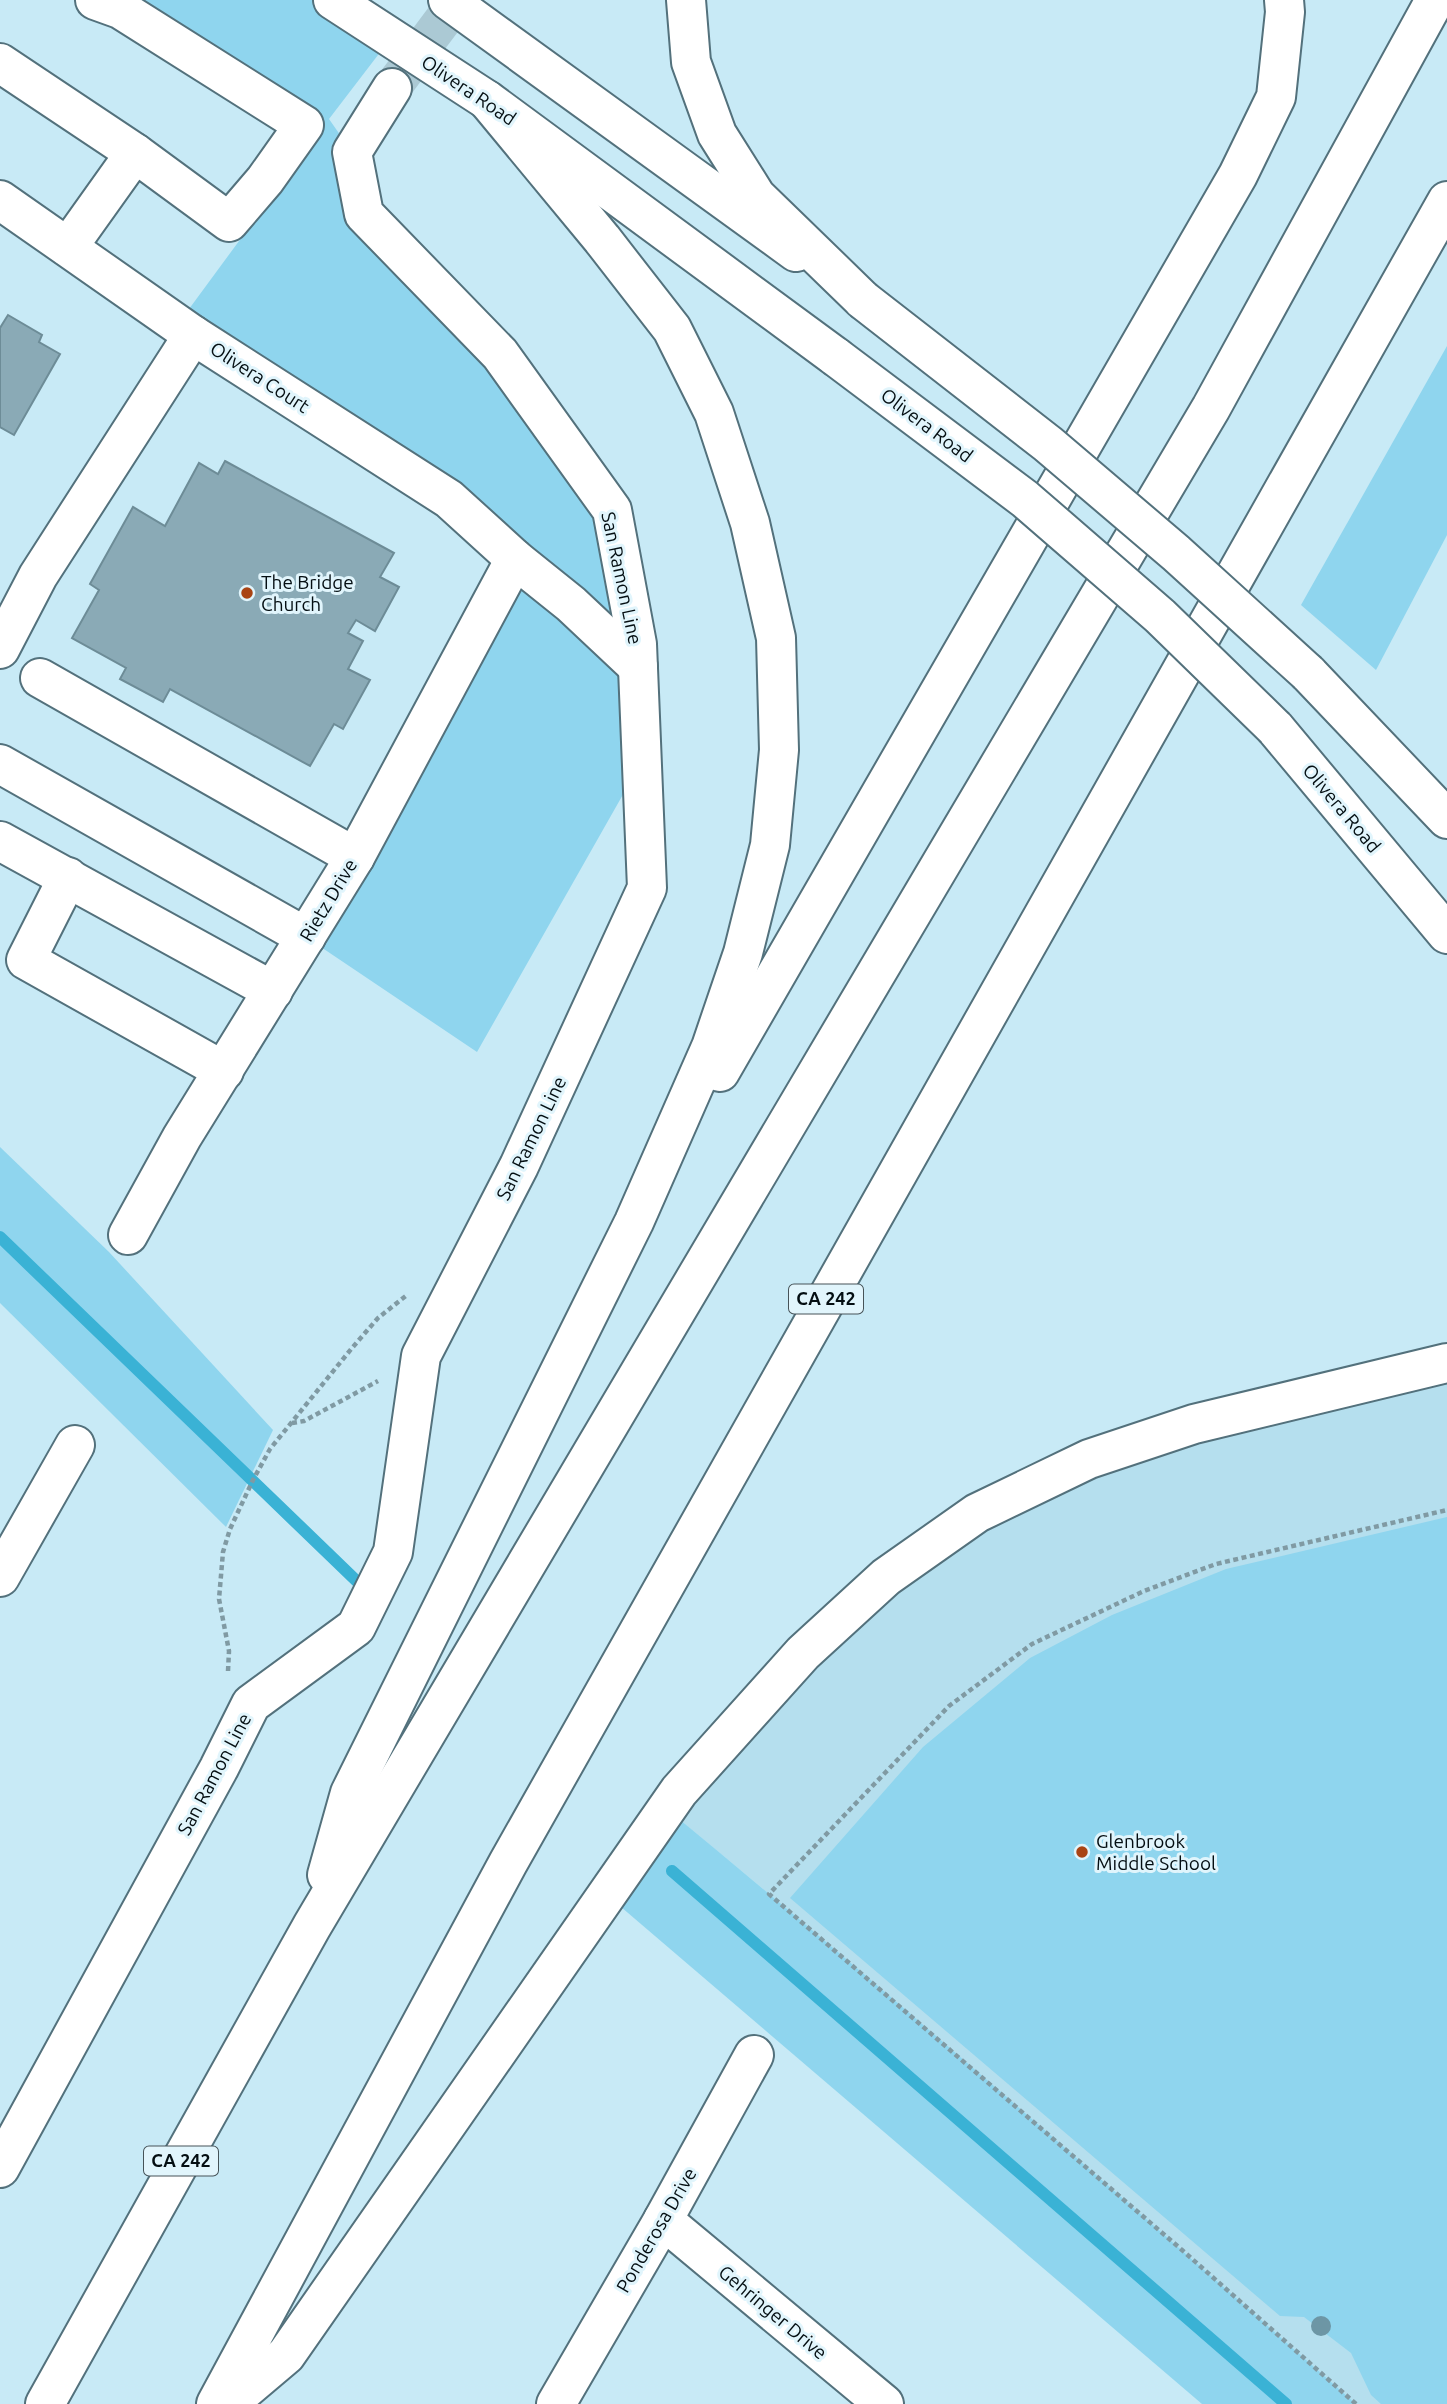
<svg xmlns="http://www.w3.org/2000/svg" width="1447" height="2404" font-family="Ubuntu,sans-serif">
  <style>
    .built { fill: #b5dfee }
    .green { fill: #8fd5ee }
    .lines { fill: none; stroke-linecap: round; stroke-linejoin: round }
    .stream { stroke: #3ab2d5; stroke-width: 12 }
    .building { fill: #8aaab6; stroke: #6d8c97; stroke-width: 2 }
    .minor-tunnel { stroke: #abc9d4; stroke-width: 38; stroke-dasharray: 38 19; stroke-linecap: butt }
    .minor-casing { stroke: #53717c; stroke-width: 42 }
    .highway-casing { stroke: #53717c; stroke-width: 42 }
    .path { stroke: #809aa3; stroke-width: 4.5; stroke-dasharray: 5 3.5; stroke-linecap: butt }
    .minor { stroke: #fff; stroke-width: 38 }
    .highway { stroke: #fff; stroke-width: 38 }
    .minor-bridge-casing { stroke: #53717c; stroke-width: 42; stroke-linecap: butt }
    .minor-bridge { stroke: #fff; stroke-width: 38 }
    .tree { fill: #6d96a5 }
    .poi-dot { fill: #a94414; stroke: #e1f5fc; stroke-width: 2.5 }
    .labels { text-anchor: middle; stroke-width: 6; stroke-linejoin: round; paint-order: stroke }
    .shield { fill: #e1f5fc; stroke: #465358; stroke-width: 2 }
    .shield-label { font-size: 18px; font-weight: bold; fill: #040e12 }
    .street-label { font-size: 19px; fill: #040e12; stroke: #e1f5fc }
    .poi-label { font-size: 19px; fill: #040e12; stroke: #e1f5fc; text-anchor: start }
  </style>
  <rect width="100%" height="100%" fill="#c8eaf6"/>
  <!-- built -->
  <polygon class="built" points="1447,1363 1447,2404 1356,2404 1182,2250 769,1894 667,1809 977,1513"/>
  <!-- green -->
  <g class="green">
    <polygon points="95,0 333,0 391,38 329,119 352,152 364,214 612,510 642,761 477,1052 306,937 515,559 178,324 314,139"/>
    <polygon points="1447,346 1447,535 1376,670 1301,605"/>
    <polygon points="0,1147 109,1252 273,1430 226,1527 0,1303"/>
    <polygon points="1447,1517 1447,2404 1381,2404 1371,2395 1351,2353 1304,2317 1280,2316 790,1898 923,1747 1030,1658 1112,1615 1226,1569"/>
    <path d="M667,1809C901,2002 1129,2203 1356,2404H1202L607,1895Z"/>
  </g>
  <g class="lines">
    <!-- stream -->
    <g class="stream">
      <polyline points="0,1237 368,1592"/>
      <polyline points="672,1871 1286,2404"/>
    </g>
  </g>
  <!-- building -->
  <g class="building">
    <polygon points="8,315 42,335 39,342 60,354 14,435 0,427 0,328"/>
    <polygon points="225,461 394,553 380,577 399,587 375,631 356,620 348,633 363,641 348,669 370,680 343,729 334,724 310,766 170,689 163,702 120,679 126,668 72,638 99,590 90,584 133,507 165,526 199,463 218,474"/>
  </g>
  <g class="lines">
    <!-- minor-tunnel -->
    <polyline class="minor-tunnel" points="392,88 458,0"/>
    <!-- minor casing -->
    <g class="minor-casing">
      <g id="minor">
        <polyline points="333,0 487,100 836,357"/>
        <polyline points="448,0 796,252"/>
        <polyline points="0,63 135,153 229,222 265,180 304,125 120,9 95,0"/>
        <polyline points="0,200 193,335 449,499 515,559 571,604 638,667"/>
        <polyline points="68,247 135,153"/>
        <polyline points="0,649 38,576 193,335"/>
        <polyline points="1308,673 1447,819"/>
        <polyline points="40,678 355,857"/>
        <polyline points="1275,728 1447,934"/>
        <polyline points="0,764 306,937"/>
        <polyline points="0,841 273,991"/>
        <polyline points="68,877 26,960 224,1071"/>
        <polyline points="128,1235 182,1137 355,857 515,559"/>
        <polyline points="0,1577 75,1445"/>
        <polyline points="0,2168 219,1768 251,1704 356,1627 393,1552 421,1356 519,1166 647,888 637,644 612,510 500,354 364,214 352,152 392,88"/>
        <polyline points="663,2220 884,2404"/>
        <polyline points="556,2404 663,2220 754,2055"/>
      </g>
    </g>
    <!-- highway casing -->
    <g class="highway-casing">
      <g id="highway">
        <polyline points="686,0 691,62 717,134 756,196 863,300"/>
        <polyline points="720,1072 1238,175 1276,97 1285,12 1284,0"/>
        <polyline points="327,1875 350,1793 634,1222 711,1047 743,953 770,845 779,750 776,638 750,523 714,413 672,329 602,239 487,100"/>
        <polyline points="45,2404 312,1926 1211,408 1435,0"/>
        <polyline points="216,2404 508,1863 1447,201"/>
        <polyline points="228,2404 286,2355 679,1791 803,1653 886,1577 977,1513 1089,1459 1194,1424 1447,1363"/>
      </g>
    </g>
    <!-- path -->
    <g class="path">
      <polyline points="292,1423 304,1421 378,1381"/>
      <polyline points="228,1671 229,1651 219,1599 223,1552 230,1529 253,1480 270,1449 352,1348 378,1318 407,1295"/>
      <polyline points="1356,2404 1182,2250 769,1894 949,1706 1032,1644 1144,1591 1216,1564 1447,1510"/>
    </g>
    <!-- minor -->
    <use href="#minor" class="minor"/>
    <!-- highway -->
    <use href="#highway" class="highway"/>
    <!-- minor-bridge casing -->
    <g class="minor-bridge-casing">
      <g id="minor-bridge">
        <polyline points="863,300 1048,444 1176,553 1308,673"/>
        <polyline points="836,357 1025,499 1160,616 1275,728"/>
      </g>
    </g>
    <!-- minor-bridge -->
    <use href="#minor-bridge" class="minor-bridge"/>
  </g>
  <!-- trees -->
  <circle class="tree" cx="1321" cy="2326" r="10"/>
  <!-- markers -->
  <g class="poi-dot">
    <circle cx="247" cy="593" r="7"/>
    <circle cx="1082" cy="1852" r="7"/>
  </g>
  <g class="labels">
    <!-- shield labels -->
    <g class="shield">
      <rect x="789" y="1284.5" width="74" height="29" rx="5"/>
      <rect x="144" y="2146.5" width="74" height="29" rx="5"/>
    </g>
    <g class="shield-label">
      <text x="826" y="1305">CA 242</text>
      <text x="181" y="2167">CA 242</text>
    </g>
    <!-- street labels -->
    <g class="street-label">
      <text transform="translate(469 90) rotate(34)" y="7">Olivera Road</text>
      <text transform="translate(260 377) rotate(33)" y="7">Olivera Court</text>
      <text transform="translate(927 425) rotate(37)" y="7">Olivera Road</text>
      <text transform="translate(622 578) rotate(78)" y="7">San Ramon Line</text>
      <text transform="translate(1342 808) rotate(50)" y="7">Olivera Road</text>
      <text transform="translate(328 900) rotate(-59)" y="7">Rietz Drive</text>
      <text transform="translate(531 1138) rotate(-64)" y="7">San Ramon Line</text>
      <text transform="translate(214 1774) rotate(-62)" y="7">San Ramon Line</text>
      <text transform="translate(656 2230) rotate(-60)" y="7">Ponderosa Drive</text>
      <text transform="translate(773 2312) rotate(40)" y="7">Gehringer Drive</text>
    </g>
    <!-- poi labels -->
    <g class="poi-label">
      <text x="261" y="589">The Bridge<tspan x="261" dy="22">Church</tspan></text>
      <text x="1096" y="1848">Glenbrook<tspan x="1096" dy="22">Middle School</tspan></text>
    </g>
  </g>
</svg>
